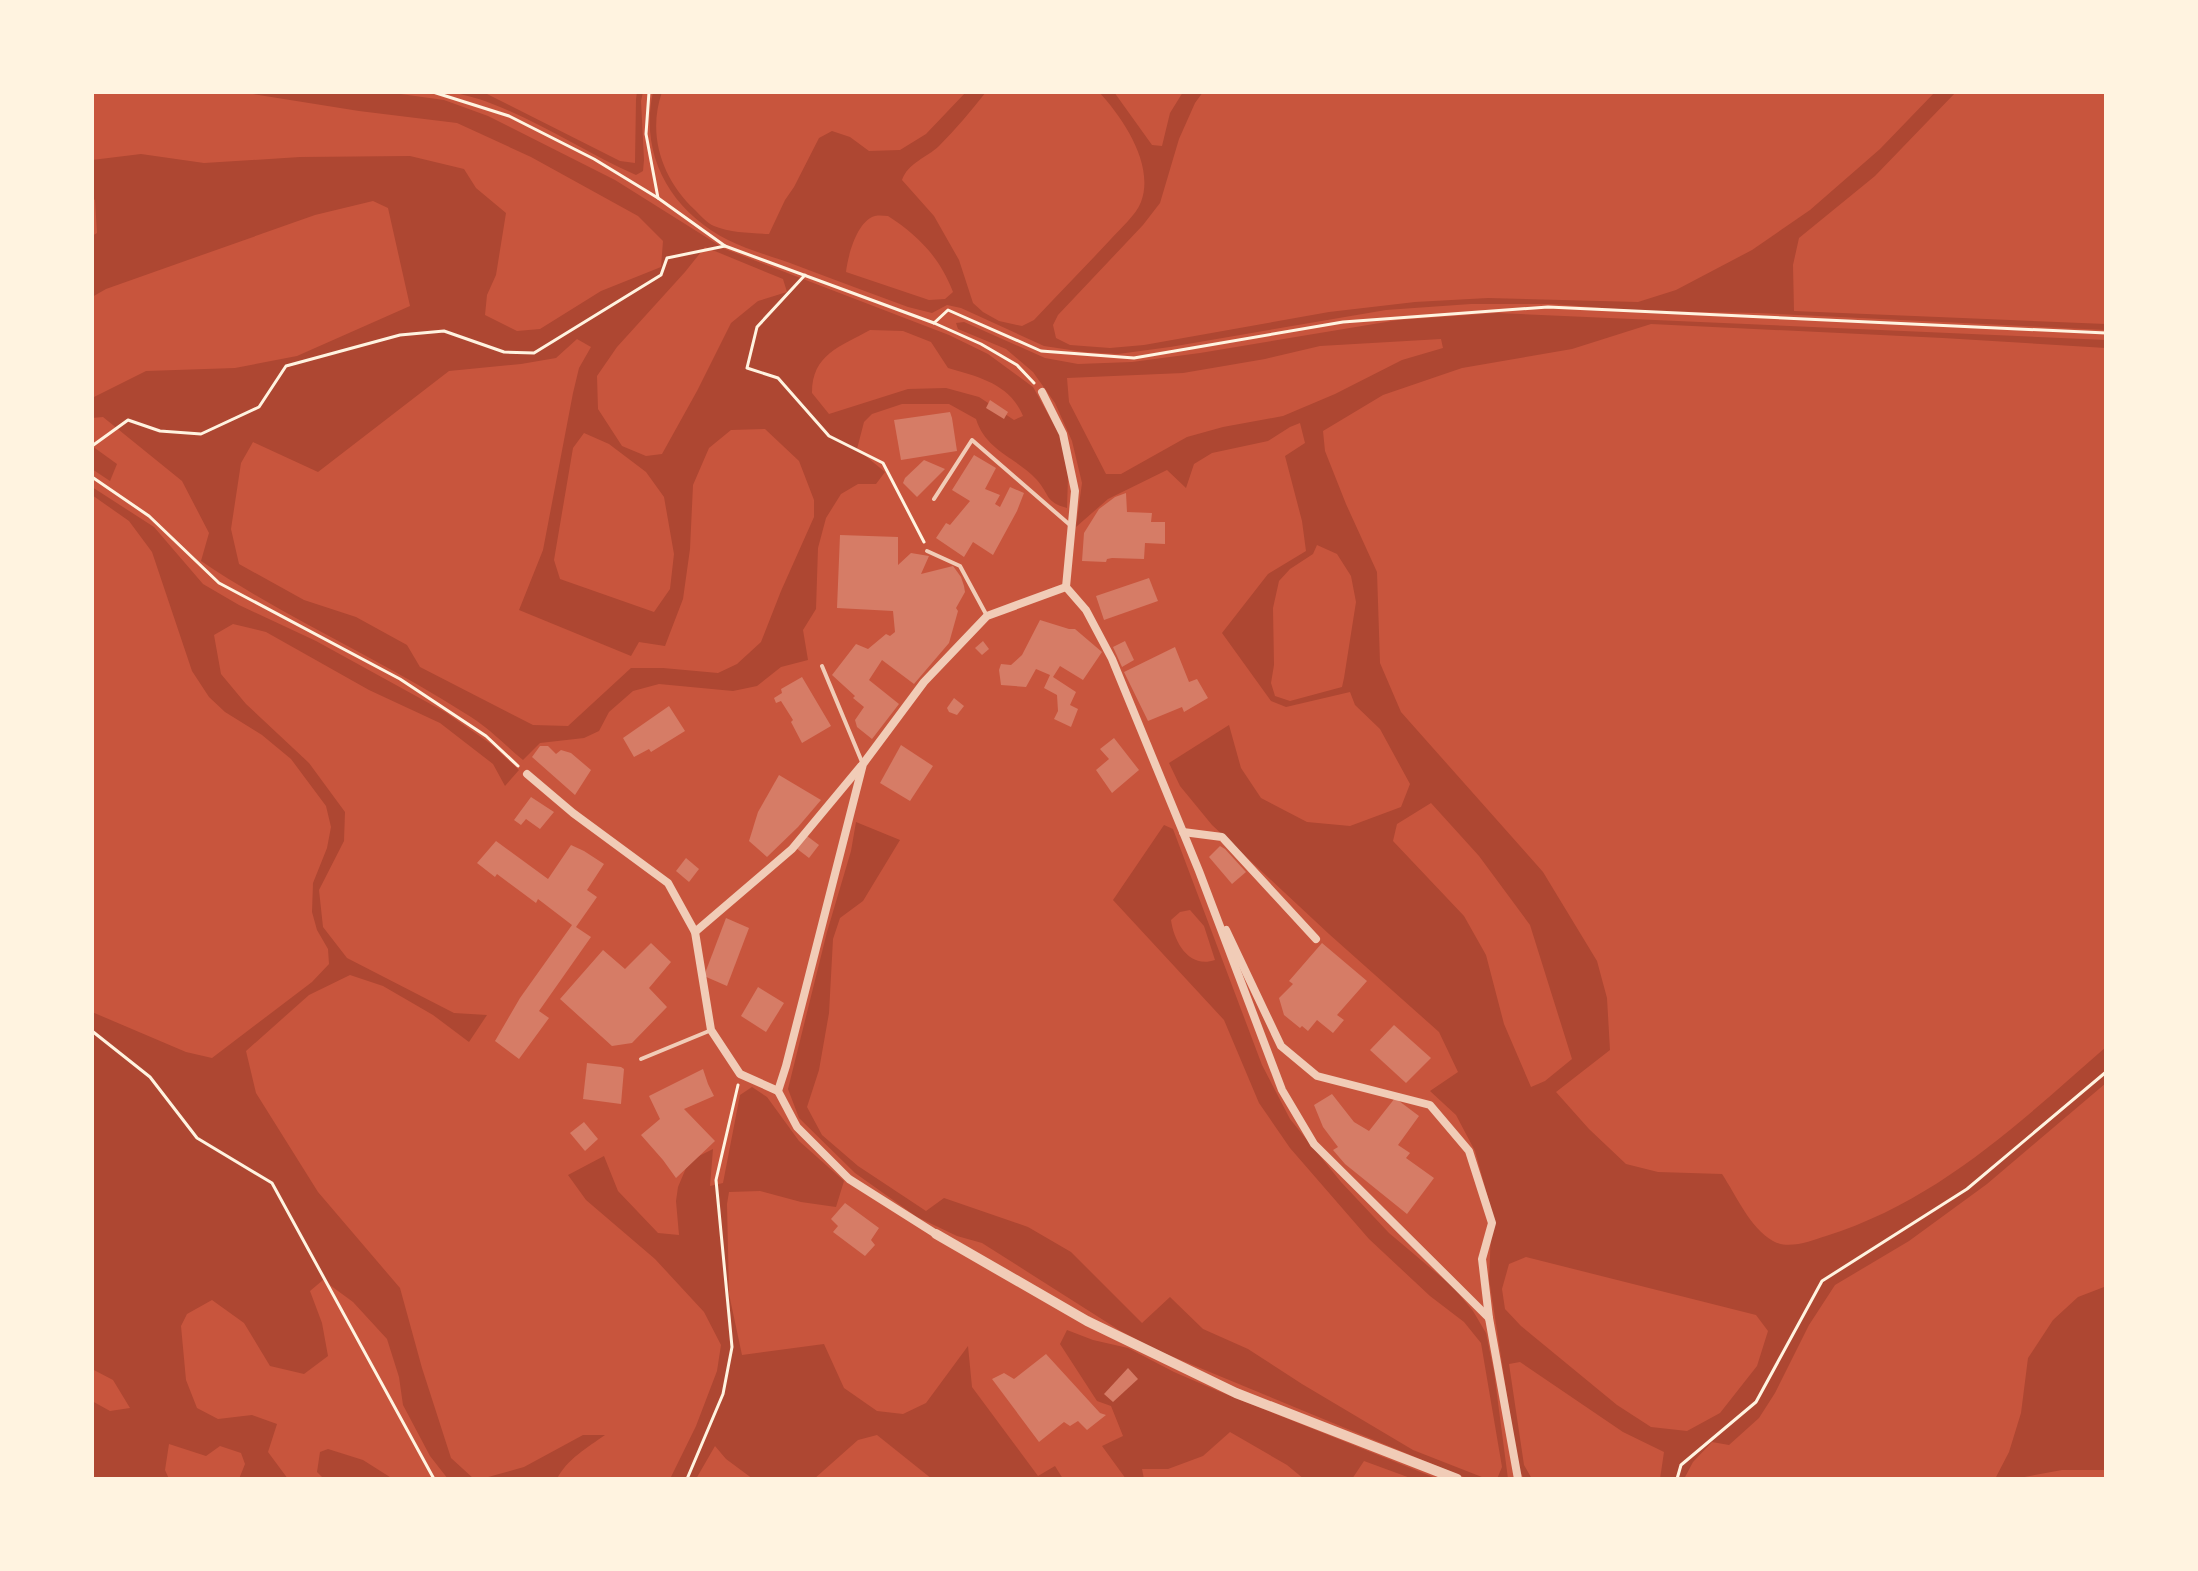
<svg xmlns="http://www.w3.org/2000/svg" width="2198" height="1571" font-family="'Archivo Narrow',sans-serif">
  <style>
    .green { fill: #ae4732; fill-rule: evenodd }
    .building { fill: #d67c66 }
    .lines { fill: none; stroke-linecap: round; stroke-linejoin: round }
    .path { stroke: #fff3e0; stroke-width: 3 }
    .service { stroke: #f1ccb7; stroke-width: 4 }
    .minor { stroke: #f1ccb7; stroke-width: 8 }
    .tertiary { stroke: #f1ccb7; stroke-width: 10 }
  </style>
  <rect width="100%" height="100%" fill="#c8553d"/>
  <!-- green -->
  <g class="green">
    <path d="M240,92H386L444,100L488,116L615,180L725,249L949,335L988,354L1033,387L1062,439L1068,477L1067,508C1045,502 1050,495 1037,480C1016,457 986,451 976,419L949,404H902L872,414L864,422L857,449L885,472L876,484H858L841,494L826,518L818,548L816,609L803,630L808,660L781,667L757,686L733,691L659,684L633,691L609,712L599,731L584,738L540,743L523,760C506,746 490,729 471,717C383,660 287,619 201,561L209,533L182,481L103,417L92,418V398L146,371L235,368L297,356L410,306L388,208L373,201L315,215L106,289L92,297V236L97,233L95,200L92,198V160L141,154L204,163L300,157L410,156L464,169L476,188L506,213L496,275L487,295L485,315L517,331L540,329L601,291L661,267L663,241L638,216L531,157L457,123L359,111ZM705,247L783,279L787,292L758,301L731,323L697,391L662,454L646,456L622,446L598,409L597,376L617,347L685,272ZM870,330L903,331L931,342L948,368C979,377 1010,384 1023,416L1014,420L979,397L946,388L908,389L829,414L812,393C812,354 840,347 870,330ZM577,339L591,347L579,368L573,393L543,550L519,610L631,656L639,642L665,646L683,599L690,549L693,485L709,448L731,430L765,429L799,461L814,500V517L781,591L761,642L737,664L718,673L663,668H631L568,726L533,725L420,667L407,645L356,617L304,600L239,564L231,529L241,463L253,442L318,472L449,371L521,364L556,358ZM584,433L609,444L646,472L664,497L674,554L670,589L654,612L560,579L554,560L573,448Z"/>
    <path d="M453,92H483L620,161L635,163L636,99L637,92H643L641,101L644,160L643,171L636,175C588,154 544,124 495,105C482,99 467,96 453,92Z"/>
    <path d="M653,92H662C647,135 662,179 695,210C700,215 707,223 714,226C730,233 752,233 769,234L785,200L794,187L819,138L832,131L850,137L869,151L900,150L926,134L966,92H986C971,111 956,129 939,146C926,158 908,163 902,180L934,216L959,260L973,303L983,312L999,321L1022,326L1034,320C1059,293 1085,267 1110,240C1120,229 1136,215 1141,202C1155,165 1123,118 1099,92H1114L1152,145L1162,146L1170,113L1183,92H1203L1195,103L1179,139L1160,203L1143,225L1058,315L1053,325L1056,338L1070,345L1110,348L1144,345L1329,312L1415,302L1488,298L1638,302L1676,290L1752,250L1810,210L1880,149L1935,92H1956L1875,176L1799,238L1793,265L1794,311L2106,324V330L1757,313L1645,311L1552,304H1471L1386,310L1170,347L1118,354L1084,352L1044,346L961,308L947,305L932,313L908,307C871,293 834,280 798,266C775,257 750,251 728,240C671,211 639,156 653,92ZM888,216C919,236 940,258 953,292L945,299L929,300L846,272C848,255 857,221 875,216C880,215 884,216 888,216Z"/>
    <path d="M1497,313L2106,340V348L1943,338L1651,324L1572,349L1462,368L1383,395L1323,431L1325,451L1346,504L1377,572L1380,663L1401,712L1543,872L1597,961L1607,998L1610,1050L1556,1092L1589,1129L1626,1164L1658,1172L1722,1174C1736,1195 1750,1228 1773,1241C1788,1250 1811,1241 1826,1236C1939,1200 2019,1123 2106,1047V1083L1987,1184L1909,1241L1835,1285L1809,1325L1775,1393L1759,1418L1729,1445L1712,1442L1693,1462L1684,1479H1660L1664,1452L1623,1432L1520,1362L1509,1364L1524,1465L1532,1479H1524L1518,1467L1489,1279L1492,1212L1475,1151L1456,1115L1430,1091L1458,1072L1439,1032L1329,934L1212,825L1180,786L1169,763L1229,725L1241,768L1261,798L1307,822L1350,826L1401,807L1410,784L1380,729L1355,705L1350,692L1286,707L1271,701L1222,633L1268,574L1306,551L1302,521L1285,456L1305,443L1300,423L1290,427L1268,441L1212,453L1194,464L1186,488L1167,470L1108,499L1076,527L1082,483L1072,441L1055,403L1033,372L1006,349L958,329L956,323L964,322L1045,358L1078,364L1132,362L1200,353L1398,320ZM1441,339L1443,348L1402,360L1335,394L1283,416L1223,427L1187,437L1121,474H1106L1069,402L1067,378L1183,373L1265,359L1320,346ZM1317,545L1337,554L1351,576L1356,602L1344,678L1342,687L1290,701L1275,696L1271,683L1274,665L1273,608L1279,581L1290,569L1313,554ZM1431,803L1479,856L1530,925L1572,1059L1545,1081L1531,1087L1504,1024L1486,955L1464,916L1393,841L1397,824ZM1526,1257L1756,1315L1768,1331L1757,1366L1720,1413L1687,1431L1651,1427L1617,1405L1521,1326L1505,1309L1502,1289L1509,1264Z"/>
    <polygon points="92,446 117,464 110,481 92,469"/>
    <polygon points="92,487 154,527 203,584 239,605 316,641 445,712 491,744 519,770 505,786 493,764 440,723 369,690 266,632 233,624 214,635 221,674 246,704 309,763 345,812 344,841 319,890 323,927 347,958 454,1013 487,1015 469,1042 433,1015 383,986 350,975 309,995 246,1051 256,1093 318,1192 400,1288 422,1368 451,1458 474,1479 448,1479 430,1456 403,1405 399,1377 387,1339 353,1302 323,1280 310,1291 322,1323 328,1356 304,1374 270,1366 244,1323 212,1300 187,1314 181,1326 186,1380 197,1408 218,1419 252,1415 277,1424 268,1452 288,1479 239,1479 245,1464 241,1453 220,1446 206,1456 169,1444 165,1470 169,1479 92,1479 92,1401 110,1411 130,1408 113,1380 92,1369 92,1012 186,1052 212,1058 312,982 329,964 328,949 317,930 312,912 313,883 327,848 331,827 326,806 291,759 262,735 225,712 209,697 192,671 152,552 129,521 92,495"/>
    <polygon points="856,822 900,840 863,901 840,918 833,939 829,1013 819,1070 807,1107 822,1135 858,1166 926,1211 944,1198 1028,1227 1071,1252 1142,1323 1170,1297 1203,1329 1248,1349 1302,1384 1413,1450 1487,1479 1469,1479 1459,1475 1159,1351 1119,1330 982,1243 957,1236 917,1217 855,1173 799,1118 788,1089 827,932 851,851"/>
    <path d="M1164,825L1173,829L1262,1065L1290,1119L1341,1182L1389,1233L1453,1287L1473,1311L1486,1333L1494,1372L1508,1479H1497L1502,1467L1481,1343L1464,1322L1430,1296L1369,1239L1290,1148L1259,1103L1224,1020L1113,900ZM1190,910L1204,926L1215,960C1189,969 1174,942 1171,920L1180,912Z"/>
    <polygon points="752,1087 767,1097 799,1141 844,1181 836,1207 801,1202 760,1191 729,1192 727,1204 729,1294 742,1355 824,1344 844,1388 877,1411 903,1414 926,1403 968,1346 972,1387 1038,1476 1055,1466 1063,1479 932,1479 877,1435 858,1440 814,1479 753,1479 726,1459 715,1446 696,1479 670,1479 696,1426 717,1371 721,1345 704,1312 655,1259 586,1200 568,1175 604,1156 618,1191 658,1233 679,1235 676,1201 678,1187 689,1161 713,1149 710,1186 723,1183 740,1095"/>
    <polygon points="2104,1287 2106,1289 2106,1470 2062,1470 2013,1479 1995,1479 2009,1452 2021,1413 2028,1358 2053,1320 2078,1297"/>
    <polygon points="1067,1330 1093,1340 1128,1348 1174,1372 1218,1391 1438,1479 1413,1479 1364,1461 1352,1479 1304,1479 1287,1465 1230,1432 1203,1456 1168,1469 1142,1469 1144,1479 1126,1479 1102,1446 1123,1436 1111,1406 1097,1401 1060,1344"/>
    <path d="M583,1435H605C588,1447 566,1460 557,1479H481L524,1467Z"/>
    <polygon points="328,1449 363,1460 393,1479 324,1479 317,1472 320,1452"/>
  </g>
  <!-- building -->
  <g class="building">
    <polygon points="990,400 1008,412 1004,419 986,408"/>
    <polygon points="950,412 952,418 957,451 901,460 894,420"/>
    <polygon points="974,455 996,468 985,489 1000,495 995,504 1000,507 1010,487 1024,493 1017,511 993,555 973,542 964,557 936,538 946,523 950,525 970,501 952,490"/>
    <polygon points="924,460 945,469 917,497 903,483 905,478"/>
    <polygon points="1126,493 1127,512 1152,513 1151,522 1165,522 1165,544 1145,543 1144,559 1112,558 1107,559 1106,562 1082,561 1084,533 1099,509 1115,497"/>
    <polygon points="840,535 898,537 898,565 911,553 929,556 921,574 953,566 961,577 964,586 965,592 956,608 958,611 949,643 914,684 882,660 869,680 899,704 872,739 857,727 855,720 864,707 853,698 855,696 832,675 856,644 868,649 886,634 890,636 895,632 893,611 837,608"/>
    <polygon points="1149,578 1158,601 1104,620 1096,596"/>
    <polygon points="1040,620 1069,629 1075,629 1102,652 1083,680 1060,666 1053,677 1076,692 1070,705 1078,709 1071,727 1054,719 1058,711 1057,695 1044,688 1050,675 1036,669 1026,687 1001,685 999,670 1001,664 1011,665 1022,655"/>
    <polygon points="983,641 989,649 982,655 975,648"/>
    <polygon points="1125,641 1134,660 1122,667 1113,647"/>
    <polygon points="1175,647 1189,682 1197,679 1208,698 1184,712 1182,707 1148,721 1124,672"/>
    <polygon points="802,677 831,726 802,743 791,722 793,720 781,701 776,703 774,698 782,693 781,689"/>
    <polygon points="954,698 964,706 957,715 949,712 947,708"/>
    <polygon points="669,706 685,731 651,752 649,749 634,757 623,738"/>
    <polygon points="1114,738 1139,770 1112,793 1096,770 1109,759 1100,749"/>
    <polygon points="901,745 933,766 910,801 880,783"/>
    <polygon points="540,746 548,746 556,754 561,750 571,753 591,770 575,795 532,757"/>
    <polygon points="779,775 821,800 798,827 767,857 749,841 758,812"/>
    <polygon points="531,797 554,812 540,829 526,819 521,825 514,820"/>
    <polygon points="807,836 819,845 809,858 796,848"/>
    <polygon points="496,841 548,879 571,845 584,851 604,864 587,890 597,897 576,927 591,937 539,1011 549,1018 519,1059 495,1041 520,998 572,925 538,899 536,903 497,874 495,877 477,863"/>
    <polygon points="1220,846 1225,849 1246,872 1232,884 1209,857"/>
    <polygon points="686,858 699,869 689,882 676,871"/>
    <polygon points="726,918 749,928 727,986 704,976"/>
    <polygon points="651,943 671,962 649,988 667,1007 632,1043 612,1046 560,999 603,950 625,969"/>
    <polygon points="1322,943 1367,981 1337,1015 1344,1020 1333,1033 1317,1020 1308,1031 1302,1026 1300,1028 1284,1015 1279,998 1293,984 1289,981"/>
    <polygon points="758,987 784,1003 766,1032 741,1016"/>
    <polygon points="1394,1025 1431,1058 1406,1083 1370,1050"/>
    <polygon points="587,1063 621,1067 624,1069 621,1104 583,1099"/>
    <polygon points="703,1069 708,1084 714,1096 684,1109 715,1141 676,1178 663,1160 641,1135 660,1119 649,1096"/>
    <polygon points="1332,1094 1354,1122 1369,1131 1395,1098 1419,1116 1398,1145 1410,1153 1406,1158 1434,1178 1407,1214 1345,1164 1333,1150 1338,1147 1323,1127 1314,1105"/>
    <polygon points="584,1122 598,1139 585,1151 570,1133"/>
    <polygon points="845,1203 879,1228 871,1240 875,1245 865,1256 833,1232 838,1226 831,1219"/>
    <polygon points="1046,1354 1100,1413 1106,1415 1087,1430 1078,1421 1070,1426 1064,1422 1039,1442 992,1379 1004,1373 1014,1379"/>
    <polygon points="1128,1368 1138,1379 1113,1402 1104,1394"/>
  </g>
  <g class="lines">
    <!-- path -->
    <g class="path">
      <polyline points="433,92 509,116 594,159 658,198 725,246 934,323 981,344 1017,365 1034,383"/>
      <polyline points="649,92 646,134 658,198"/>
      <polyline points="805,275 757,327 747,368 778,378 829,436 883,463 924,542"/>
      <polyline points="934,323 948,310 1041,351 1134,358 1343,322 1548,307 2106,333"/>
      <polyline points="92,446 128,420 160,431 201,434 259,407 286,366 400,335 444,331 504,352 534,353 661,275 667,258 725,246"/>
      <polyline points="92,477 149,516 219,583 400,679 486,736 518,766"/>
      <polyline points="92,1031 150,1077 197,1138 272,1183 434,1479"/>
      <polyline points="687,1479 723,1394 732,1347 716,1180 738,1085"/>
      <polyline points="1677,1479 1681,1465 1756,1402 1822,1281 1967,1189 2106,1072"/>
    </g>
    <!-- service -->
    <g class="service">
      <polyline points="934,499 972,440 1070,525"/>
      <polyline points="927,551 960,566 987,616"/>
      <polyline points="822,666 862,762"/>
      <polyline points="641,1059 709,1031"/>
    </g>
    <!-- minor -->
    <g class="minor">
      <polyline points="1042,392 1063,434 1075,491 1066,587 1086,610 1112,659 1199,871 1282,1090 1314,1144 1489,1318 1518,1479"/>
      <polyline points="527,774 573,813 668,883 695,932 711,1030 740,1074 778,1091"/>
      <polyline points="1183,832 1222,837 1316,939"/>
      <polyline points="1226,930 1281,1046 1317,1076 1430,1105 1469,1151 1492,1223 1482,1259 1489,1318"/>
      <polyline points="695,932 792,849 861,766"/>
      <polyline points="936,1234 849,1179 797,1127 778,1091 786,1066 863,764 924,682 987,616 1066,587"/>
    </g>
    <!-- tertiary -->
    <polyline class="tertiary" points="936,1234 1087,1321 1236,1393 1457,1479"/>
  </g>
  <!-- border -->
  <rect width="2198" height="1571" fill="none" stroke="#fff3e0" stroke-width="188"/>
</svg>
